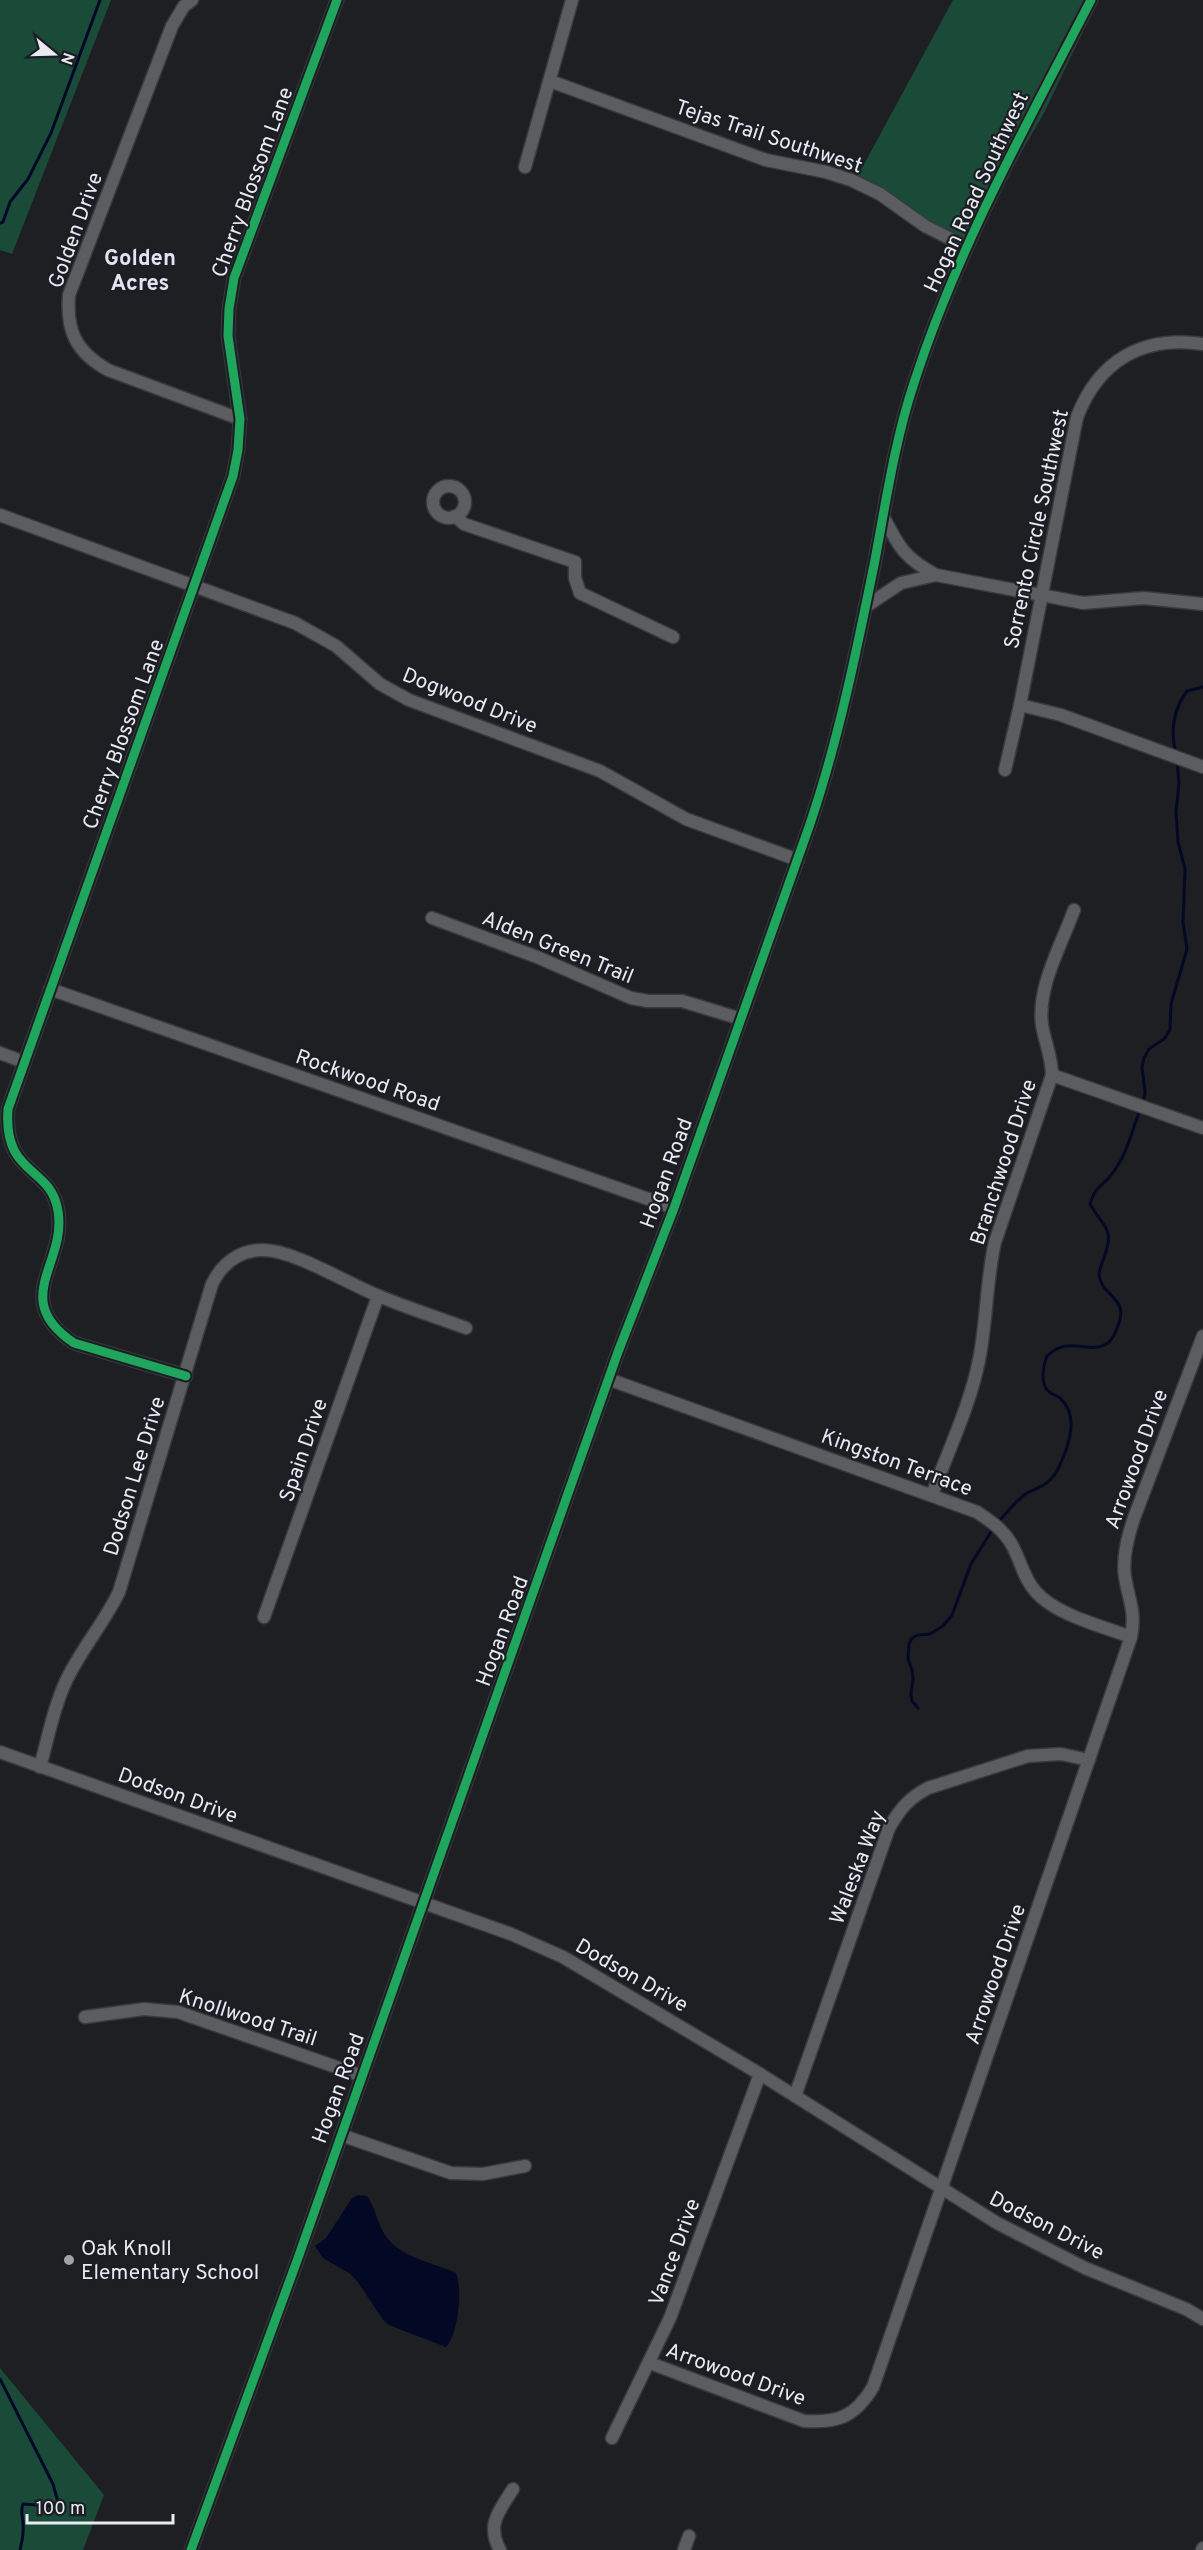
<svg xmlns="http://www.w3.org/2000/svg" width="1203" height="2550" font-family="Overpass,sans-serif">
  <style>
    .forest { fill: #1a4a38 }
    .water { fill: #030925 }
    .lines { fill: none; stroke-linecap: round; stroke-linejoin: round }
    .stream { stroke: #030925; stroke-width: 3 }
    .minor-casing { stroke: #383a3c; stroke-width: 15 }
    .minor { stroke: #5c5d60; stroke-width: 12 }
    .cycleway-casing { stroke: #1b1e24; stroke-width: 13 }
    .cycleway { stroke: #20a55d; stroke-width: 9 }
    .poi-dot { fill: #a1a3a7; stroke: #1b1e24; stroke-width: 2 }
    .labels { text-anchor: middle; stroke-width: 4.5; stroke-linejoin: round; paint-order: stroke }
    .street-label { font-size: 21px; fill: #e8eaef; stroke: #1b1e24 }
    .poi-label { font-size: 21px; fill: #e8eaef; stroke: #1b1e24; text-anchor: start }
    .neighbourhood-label { font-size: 22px; font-weight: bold; fill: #e0e4ed; stroke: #1b1e24 }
  </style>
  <rect width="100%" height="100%" fill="#1d1f22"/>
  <!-- forest -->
  <g class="forest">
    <polygon points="0,0 111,0 12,254 0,250"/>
    <polygon points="953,0 1098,0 1044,113 968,244 856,179"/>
    <polygon points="0,2368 104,2495 83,2550 0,2550"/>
  </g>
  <!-- water -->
  <path class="water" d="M358,2195L367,2196C376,2208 377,2223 385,2235C400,2258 433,2262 456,2273C463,2289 458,2335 446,2347L389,2325L383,2320L357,2281L349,2273L323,2258L315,2246L326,2238L352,2198Z"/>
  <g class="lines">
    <!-- stream -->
    <g class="stream">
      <polyline points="0,223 3,222 10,202 28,179 51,133 100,0"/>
      <path d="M1176,754C1170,731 1173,710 1187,691L1203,687"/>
      <polyline points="1143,1104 1145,1092 1142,1067 1144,1058 1149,1049 1164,1039 1170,1030 1171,1004 1187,949 1183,922 1185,869 1178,842 1176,812 1179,783 1177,761"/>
      <path d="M998,1522C1007,1513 1016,1500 1027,1493C1036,1488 1044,1487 1051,1479C1059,1471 1062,1460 1066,1450C1072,1433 1076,1412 1060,1398C1056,1395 1051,1394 1048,1391C1040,1382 1043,1366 1047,1356C1070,1334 1088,1356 1108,1343C1113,1339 1115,1334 1117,1328C1131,1297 1102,1298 1099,1275C1099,1270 1102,1263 1104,1258C1115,1227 1104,1229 1090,1204C1097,1182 1103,1188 1114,1171C1127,1154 1132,1130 1140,1110"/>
      <polyline points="918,1708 912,1701 911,1694 913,1679 912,1670 908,1659 909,1644 912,1638 918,1635 930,1634 943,1626 952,1615 971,1564 994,1527"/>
      <path d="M0,2379L53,2484L58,2502L52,2506L23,2504C20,2512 23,2516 23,2524C24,2533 22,2542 20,2550"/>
    </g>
    <!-- minor casing -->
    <g class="minor-casing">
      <g id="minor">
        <path d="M192,0L184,6L172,26L69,295C66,331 76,352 108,370L240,419"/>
        <polyline points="550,81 766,160 826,172 851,180 880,194 925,226 967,247"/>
        <polyline points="525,167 572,0"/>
        <circle cx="449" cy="502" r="16"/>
        <polyline points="0,515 295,623 336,646 380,684 409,700 600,771 686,819 798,860"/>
        <polyline points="455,516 464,524 575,562 575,578 580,593 673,637"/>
        <path d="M883,516C899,547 904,558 936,575L1083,603L1144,598L1203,604"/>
        <polyline points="865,607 901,583 936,575"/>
        <polyline points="1020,705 1061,715 1203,767"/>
        <path d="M1005,770L1020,705L1077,417C1099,360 1143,335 1203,344"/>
        <polyline points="432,918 537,957 631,998 648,1001 682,1001 741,1019"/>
        <polyline points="50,989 674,1208"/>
        <polyline points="0,1053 24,1062"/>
        <polyline points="1052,1075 1203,1128"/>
        <path d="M186,1376L74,1343C9,1299 67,1264 58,1211C51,1165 3,1177 8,1109L233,476L238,450L240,419L228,336L229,309L234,278L337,0"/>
        <path d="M608,1379L977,1512C992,1522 1005,1531 1013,1547C1021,1562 1024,1579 1036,1592C1056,1615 1102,1626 1131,1637"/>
        <path d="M932,1495C948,1451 970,1406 979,1360C987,1321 986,1281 995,1242L1052,1075C1052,1057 1045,1043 1042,1025C1037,987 1061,946 1074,910"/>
        <polyline points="264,1617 378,1296"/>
        <polyline points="0,1752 511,1934 563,1957 760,2074 997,2223 1085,2268 1186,2309 1203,2319"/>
        <path d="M40,1767C48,1738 54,1706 67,1679C82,1648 104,1623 119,1592L212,1284C222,1264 239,1250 263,1250C294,1250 348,1284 379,1296C407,1308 437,1317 466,1328"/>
        <polyline points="85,2017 144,2009 178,2012 362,2076"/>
        <path d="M795,2096L889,1828C900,1809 909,1798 928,1788L1028,1756L1061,1754L1089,1760"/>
        <polyline points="341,2135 451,2173 483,2174 525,2166"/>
        <path d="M650,2363L804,2421C838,2423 855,2417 873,2387L1131,1637C1136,1612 1129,1601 1125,1577C1122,1557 1128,1536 1134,1518L1203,1336"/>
        <polyline points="612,2438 670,2318 760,2074"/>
        <path d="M191,2550L298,2258L618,1352L674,1208L810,824C839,738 857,649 875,560C886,501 895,440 914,383C957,249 1027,124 1091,0"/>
        <path d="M500,2550C486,2525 499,2511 513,2489"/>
        <polyline points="684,2550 689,2536"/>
        <polyline points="1202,2550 1203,2548"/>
      </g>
    </g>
    <!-- minor -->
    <use href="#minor" class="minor"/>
    <!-- cycleway casing -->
    <g class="cycleway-casing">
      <g id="cycleway">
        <path d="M186,1376L74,1343C9,1299 67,1264 58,1211C51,1165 3,1177 8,1109L233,476L238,450L240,419L228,336L229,309L234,278L337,0"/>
        <path d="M191,2550L298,2258L618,1352L674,1208L810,824C839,738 857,649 875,560C886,501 895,440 914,383C957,249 1027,124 1091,0"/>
      </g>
    </g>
    <!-- cycleway -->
    <use href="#cycleway" class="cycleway"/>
  </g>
  <!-- markers -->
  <circle class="poi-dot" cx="69" cy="2260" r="6"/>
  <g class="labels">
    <!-- street labels -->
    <g class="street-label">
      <text transform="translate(769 136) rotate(18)" y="7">Tejas Trail Southwest</text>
      <text transform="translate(252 182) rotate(-70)" y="7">Cherry Blossom Lane</text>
      <text transform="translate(976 192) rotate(-65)" y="7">Hogan Road Southwest</text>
      <text transform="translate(75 230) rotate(-70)" y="7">Golden Drive</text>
      <text transform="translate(1036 529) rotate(-78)" y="7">Sorrento Circle Southwest</text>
      <text transform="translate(470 700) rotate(22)" y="7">Dogwood Drive</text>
      <text transform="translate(123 734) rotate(-70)" y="7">Cherry Blossom Lane</text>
      <text transform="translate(558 947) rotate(22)" y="7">Alden Green Trail</text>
      <text transform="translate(368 1080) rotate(19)" y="7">Rockwood Road</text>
      <text transform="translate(1003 1162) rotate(-72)" y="7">Branchwood Drive</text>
      <text transform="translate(666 1173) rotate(-70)" y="7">Hogan Road</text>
      <text transform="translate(303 1450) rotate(-71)" y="7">Spain Drive</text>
      <text transform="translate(1136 1459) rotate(-70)" y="7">Arrowood Drive</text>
      <text transform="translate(897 1462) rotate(20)" y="7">Kingston Terrace</text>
      <text transform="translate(134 1476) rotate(-73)" y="7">Dodson Lee Drive</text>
      <text transform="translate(502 1631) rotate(-70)" y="7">Hogan Road</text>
      <text transform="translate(178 1795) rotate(20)" y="7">Dodson Drive</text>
      <text transform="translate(857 1867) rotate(-69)" y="7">Waleska Way</text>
      <text transform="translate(995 1974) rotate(-71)" y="7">Arrowood Drive</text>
      <text transform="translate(632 1975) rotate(30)" y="7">Dodson Drive</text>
      <text transform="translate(248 2017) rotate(18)" y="7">Knollwood Trail</text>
      <text transform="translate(338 2088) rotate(-70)" y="7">Hogan Road</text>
      <text transform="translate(1047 2225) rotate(27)" y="7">Dodson Drive</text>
      <text transform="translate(674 2252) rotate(-70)" y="7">Vance Drive</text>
      <text transform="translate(736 2374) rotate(20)" y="7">Arrowood Drive</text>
    </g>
    <!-- poi labels -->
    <g class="poi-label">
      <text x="81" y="2255">Oak Knoll<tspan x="81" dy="24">Elementary School</tspan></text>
    </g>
    <!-- neighbourhood labels -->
    <g class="neighbourhood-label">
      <text x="140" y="265">Golden<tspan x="140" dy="25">Acres</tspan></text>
    </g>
  </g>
  <!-- north arrow -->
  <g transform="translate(54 54) rotate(109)" stroke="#1b1e24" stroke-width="4.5" paint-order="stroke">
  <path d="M0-4.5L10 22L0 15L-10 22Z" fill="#e8eaef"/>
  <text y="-9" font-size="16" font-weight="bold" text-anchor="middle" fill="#e8eaef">N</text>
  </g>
  <!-- scale -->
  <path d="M27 2514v9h146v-9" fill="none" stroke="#e8eaef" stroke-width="3"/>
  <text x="36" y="2514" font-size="18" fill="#e8eaef" stroke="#1b1e24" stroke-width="4.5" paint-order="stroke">100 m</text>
</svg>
